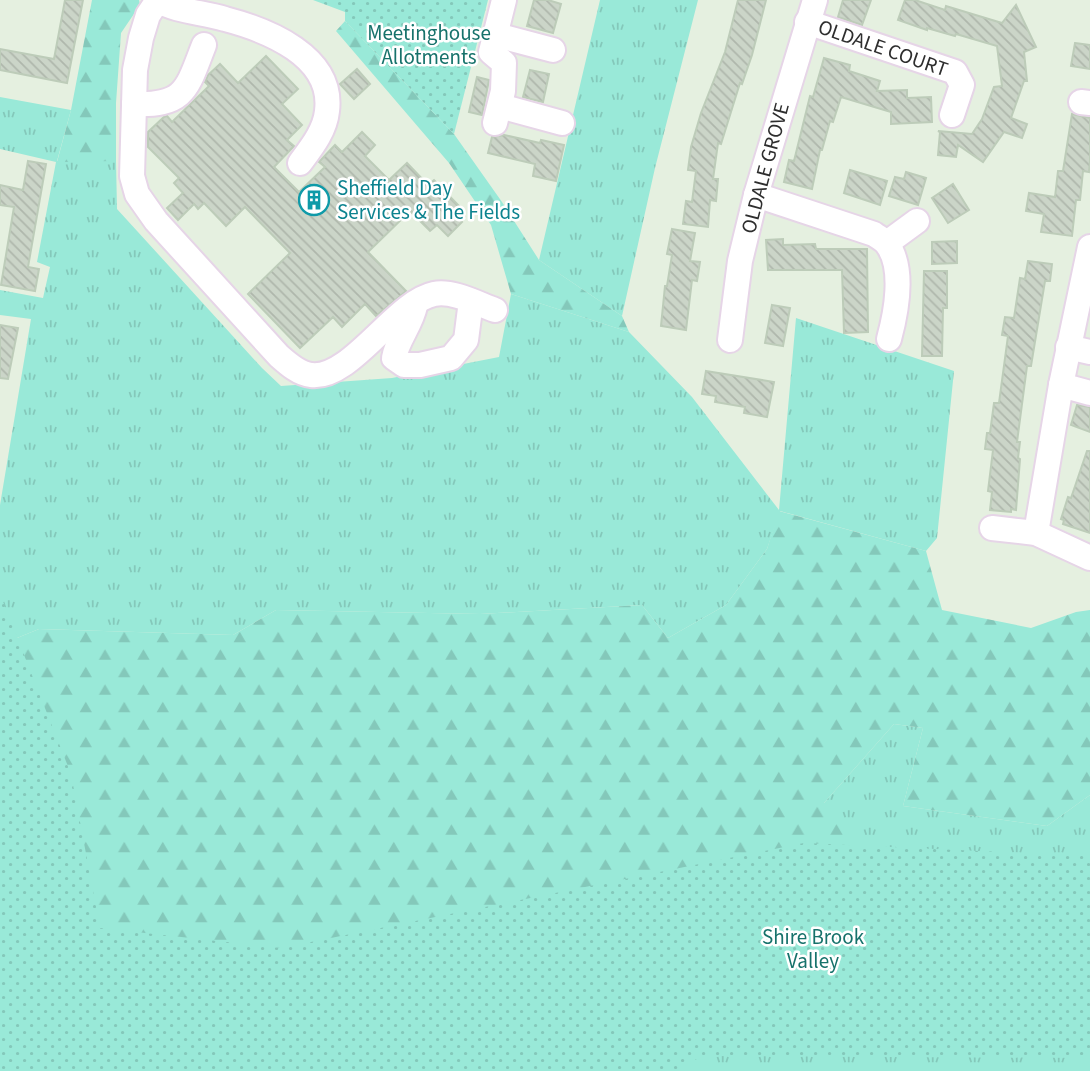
<svg xmlns="http://www.w3.org/2000/svg" width="1090" height="1071" font-family="'Source Sans 3',sans-serif">
  <style>
    .grass { fill: url(#grass-tufts) }
    .forest { fill: url(#forest-firs) }
    .park { fill: url(#park-dots) }
    .building { fill: url(#building-back-hatch); stroke: #bdccb9; stroke-width: 2 }
    .lines { fill: none; stroke-linecap: round; stroke-linejoin: round }
    .minor-casing { stroke: #e6d5e7; stroke-width: 28 }
    .minor { stroke: #fff; stroke-width: 24 }
    .labels { text-anchor: middle; stroke-width: 5; stroke-linejoin: round; paint-order: stroke }
    .park-label { font-size: 21px; fill: #16726b; stroke: #fff }
    .street-label { font-size: 21px; fill: #2e2e2e; stroke: #fff }
    .culture-label { font-size: 21px; fill: #0d838f; stroke: #fff; text-anchor: start }
  </style>
  <defs>
    <pattern id="grass-tufts" width="24" height="20" patternUnits="userSpaceOnUse" patternTransform="scale(1.75)"><rect width="24" height="20" fill="#99e9d8"/><path d="M3 7l-1-3M5 7V3M7 7l1-3M15 17l-1-3M17 17v-4M19 17l1-3" fill="none" stroke="#84c8ba"/></pattern>
    <pattern id="forest-firs" width="22" height="20" patternUnits="userSpaceOnUse" patternTransform="scale(1.75)"><rect width="22" height="20" fill="#99e9d8"/><path d="M5 1l3.5 6h-7zM16 11l3.5 6h-7z" fill="#84c8ba"/></pattern>
    <pattern id="park-dots" width="8" height="8" patternUnits="userSpaceOnUse" patternTransform="scale(1.75)"><rect width="8" height="8" fill="#99e9d8"/><path d="M2 2h.1M6 6h.1" fill="none" stroke="#84c8ba" stroke-width="1.8" stroke-linecap="round"/></pattern>
    <pattern id="building-back-hatch" width="6" height="6" patternUnits="userSpaceOnUse" patternTransform="scale(1.75)"><rect width="6" height="6" fill="#cbd5c8"/><path d="M-1 5l2 2M0 0l6 6M5-1l2 2" fill="none" stroke="#afb7ac"/></pattern>
  </defs>
  <rect width="100%" height="100%" fill="#e5f0e0"/>
  <!-- grass -->
  <g class="grass">
    <polygon points="600,0 698,0 655,168 622,316 539,260"/>
    <polygon points="0,97 71,110 57,161 116,161 117,209 262,368 281,386 392,378 499,357 511,294 629,332 692,397 779,510 796,318 954,371 937,538 926,551 780,511 767,549 726,605 668,638 642,605 480,614 276,610 233,635 39,629 0,645 0,505 31,319 0,315 0,290 43,298 50,267 37,262 56,162 0,149"/>
    <polygon points="894,724 923,728 903,806 1047,826 1090,795 1090,1071 448,1071 820,899 824,803"/>
  </g>
  <!-- forest -->
  <g class="forest">
    <polygon points="92,0 139,0 140,5 121,33 116,103 116,161 57,162 71,110"/>
    <polygon points="345,21 454,134 502,202 539,260 622,316 629,332 511,294 491,225 449,163 336,31"/>
    <polygon points="779,511 926,551 942,610 1031,628 1076,612 1090,610 1090,795 1047,826 903,806 923,728 894,724 824,803 851,833 821,898 0,1071 0,645 39,629 233,635 276,610 480,614 642,605 668,638 726,605 767,549"/>
  </g>
  <!-- park -->
  <g class="park">
    <polygon points="313,0 488,0 454,134 345,21 345,12"/>
    <polygon points="0,598 2,599 71,774 100,928 281,948 804,843 1090,856 1090,1058 702,1056 676,1071 0,1071"/>
  </g>
  <!-- building -->
  <g class="building">
    <polygon points="65,0 83,0 67,83 0,70 0,49 54,59"/>
    <polygon points="534,0 548,0 561,4 553,33 527,26"/>
    <polygon points="738,0 766,0 752,55 742,84 740,83 721,144 718,143 713,179 718,179 716,201 710,200 708,227 683,224 686,201 692,202 696,171 688,170 691,147 701,113 725,52"/>
    <polygon points="843,0 871,0 862,25 838,17"/>
    <polygon points="905,0 915,0 945,10 946,6 1002,23 1016,5 1036,47 1024,52 1027,81 1024,81 1011,118 1027,124 1022,138 1004,132 983,162 958,145 956,157 938,155 940,132 938,131 972,134 982,119 994,87 1002,86 997,46 956,34 955,36 927,28 927,30 898,20"/>
    <polygon points="1075,43 1090,45 1090,69 1071,66"/>
    <polygon points="266,56 298,89 282,104 302,125 287,140 294,146 274,167 299,192 325,167 319,162 335,145 342,152 362,132 375,145 365,156 389,180 407,163 428,185 434,180 459,206 452,212 462,222 448,236 437,225 430,231 410,211 368,252 406,291 376,316 365,304 342,327 333,317 300,348 248,294 290,253 245,207 226,226 204,203 198,209 194,204 178,220 167,208 183,193 174,183 179,178 148,147 148,132 164,117 167,116 172,122 209,86 205,82 208,75 220,64 238,83"/>
    <polygon points="824,58 850,65 849,71 880,81 877,91 907,90 907,98 931,97 932,122 891,124 891,112 841,97 833,122 830,121 822,150 820,150 812,189 784,182 789,160 794,161 810,96 813,97"/>
    <polygon points="357,69 370,84 354,99 340,84"/>
    <polygon points="530,70 549,74 543,102 523,97"/>
    <polygon points="477,77 489,80 482,115 469,112"/>
    <polygon points="1072,114 1090,118 1090,160 1089,172 1083,171 1080,200 1076,200 1072,236 1041,232 1044,214 1026,211 1029,193 1055,197 1058,171 1063,171"/>
    <polygon points="504,135 540,143 541,140 564,145 556,181 533,176 535,164 488,153 492,137"/>
    <polygon points="28,161 46,164 28,267 39,269 35,291 1,285 14,207 0,205 0,185 23,190"/>
    <polygon points="850,170 887,181 880,205 844,193"/>
    <polygon points="906,172 926,178 918,205 889,196 895,177 904,179"/>
    <polygon points="953,184 969,210 948,223 932,198"/>
    <polygon points="672,229 695,233 690,261 700,262 697,281 692,280 686,330 661,326 665,286 667,286 672,255 667,254"/>
    <polygon points="783,239 783,245 815,244 816,249 867,249 868,332 844,333 842,270 768,270 766,240"/>
    <polygon points="957,241 957,263 932,264 932,242"/>
    <polygon points="1028,261 1052,264 1050,281 1045,281 1031,366 1027,366 1017,442 1020,442 1018,458 1020,459 1016,510 1011,509 1011,512 990,510 992,492 988,491 993,450 985,449 987,433 990,433 994,403 999,403 1008,336 1002,335 1005,317 1014,318 1020,278 1025,279"/>
    <polygon points="924,271 947,271 947,308 943,308 942,356 922,356"/>
    <polygon points="772,305 790,308 783,346 765,343"/>
    <polygon points="0,325 18,328 8,379 0,378"/>
    <polygon points="706,371 774,382 767,417 744,413 745,407 715,402 716,396 702,394"/>
    <polygon points="1077,405 1090,407 1090,432 1071,425"/>
    <polygon points="1087,451 1090,451 1090,533 1063,524 1064,520 1061,519 1068,497 1071,498"/>
  </g>
  <g class="lines">
    <!-- minor casing -->
    <g class="minor-casing">
      <g id="minor">
        <path d="M157,0C177,12 203,12 225,19C267,30 334,56 327,111C325,131 311,148 300,163"/>
        <path d="M158,0L148,15L141,38L135,70L132,176L137,194L156,221L279,356C288,364 299,374 311,375C351,380 395,302 434,294C453,290 478,304 495,310"/>
        <polyline points="807,22 955,72 962,85 952,115"/>
        <polyline points="496,35 553,50"/>
        <polyline points="1081,102 1090,103"/>
        <path d="M134,104C186,106 187,88 204,45"/>
        <polyline points="500,106 562,123"/>
        <polyline points="495,123 503,91 504,63 491,52 504,0"/>
        <path d="M756,195L874,234C878,237 884,240 887,244C905,268 896,313 889,339"/>
        <polyline points="887,243 917,221"/>
        <path d="M415,306C411,325 397,340 394,358L404,365H420L451,358L466,340L471,301"/>
        <polyline points="730,340 740,261 756,195 815,0"/>
        <polyline points="1068,347 1090,352"/>
        <polyline points="1061,385 1090,393"/>
        <polyline points="992,528 1036,533 1090,558"/>
        <polyline points="1036,533 1061,385 1090,247"/>
      </g>
    </g>
    <!-- minor -->
    <use href="#minor" class="minor"/>
  </g>
  <!-- icons -->
  <defs>
    <g id="building-ring" transform="scale(1.575)"><circle r="9.5" fill="#fff" stroke="#0f9aa8" stroke-width="1.5"/><path d="M-4-6H4V6H1V3H-1V6H-4ZM-2.5-4.3h1.7v1.8h-1.7ZM.8-4.3h1.7v1.8H.8ZM-2.5-1h1.7V.8h-1.7ZM.8-1h1.7V.8H.8Z" fill="#0f9aa8"/></g>
  </defs>
  <g fill-rule="evenodd">
    <use href="#building-ring" x="314" y="200"/>
  </g>
  <g class="labels">
    <!-- park labels -->
    <g class="park-label">
      <text x="429" y="40">Meetinghouse<tspan x="429" dy="24">Allotments</tspan></text>
      <text x="813" y="944">Shire Brook<tspan x="813" dy="24">Valley</tspan></text>
    </g>
    <!-- street labels -->
    <g class="street-label">
      <text transform="translate(883 48) rotate(19)" y="7">OLDALE COURT</text>
      <text transform="translate(765 168) rotate(-75)" y="7">OLDALE GROVE</text>
    </g>
    <!-- culture labels -->
    <g class="culture-label">
      <text x="337" y="195">Sheffield Day<tspan x="337" dy="24">Services &amp; The Fields</tspan></text>
    </g>
  </g>
</svg>
